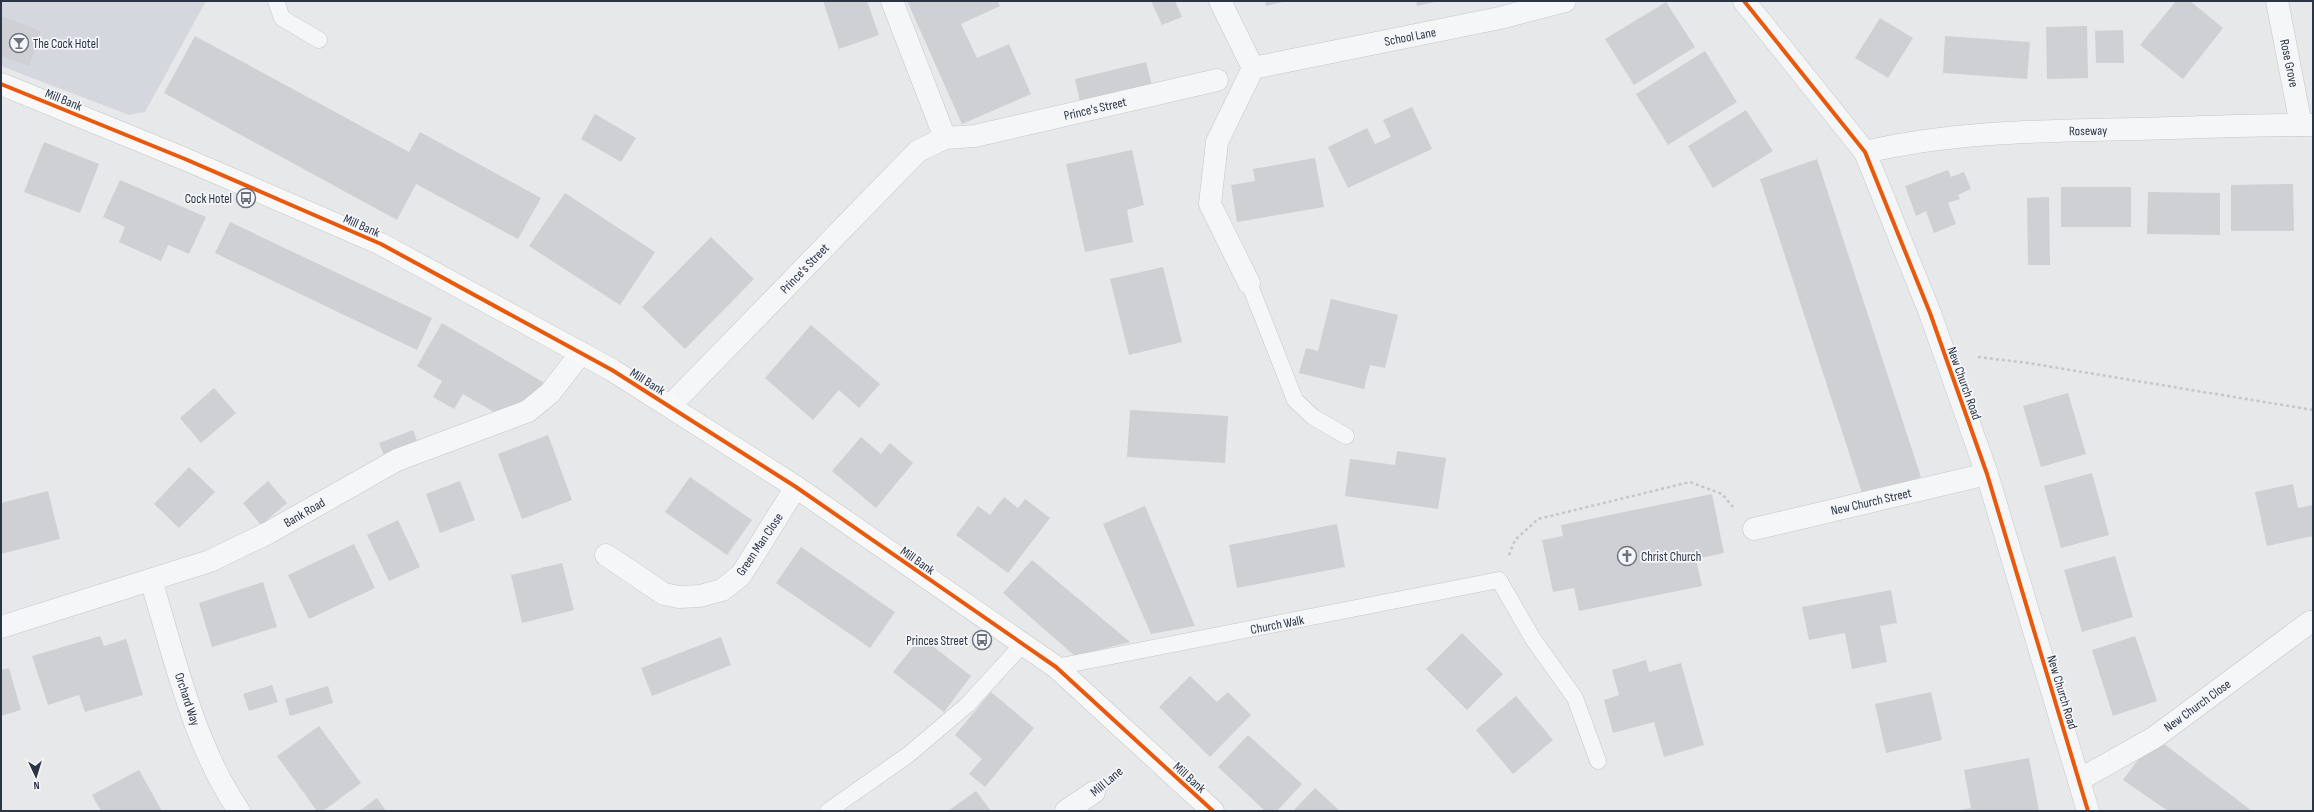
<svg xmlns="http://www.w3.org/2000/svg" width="2314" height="812" font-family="'Sofia Sans Condensed',sans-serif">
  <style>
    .built { fill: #d4d7dd }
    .building { fill: #ced0d3 }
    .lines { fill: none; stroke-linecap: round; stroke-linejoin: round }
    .lane-casing { stroke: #c4c6c8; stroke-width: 17 }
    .street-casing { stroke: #c4c6c8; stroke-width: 23 }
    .secondary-casing { stroke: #c4c6c8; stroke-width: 23 }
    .path { stroke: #c5c6ca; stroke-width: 2.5; stroke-dasharray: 3 3; stroke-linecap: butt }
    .lane { stroke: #f5f6f7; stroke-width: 16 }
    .street { stroke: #f5f6f7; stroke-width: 22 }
    .secondary { stroke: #f8f8f8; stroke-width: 22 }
    .cycleway-casing { stroke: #f4f6f9; stroke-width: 6 }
    .cycleway { stroke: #e8590c; stroke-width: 4 }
    .labels { text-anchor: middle; stroke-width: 3.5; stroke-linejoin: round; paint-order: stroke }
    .street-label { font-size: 13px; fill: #2b3445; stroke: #f4f6f9 }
    .poi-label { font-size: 13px; fill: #2b3445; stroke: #f4f6f9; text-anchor: start }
  </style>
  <rect width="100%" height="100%" fill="#e6e8ea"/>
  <!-- built -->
  <polygon class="built" points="1,1 206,1 145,112 129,115 1,66"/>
  <!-- building -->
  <g class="building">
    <polygon points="823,1 867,1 879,35 839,49"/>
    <polygon points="907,1 998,1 1000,6 961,24 977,58 1009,44 1031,94 962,124"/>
    <polygon points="1151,1 1175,1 1182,17 1162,25"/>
    <polygon points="1265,1 1283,1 1283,2 1266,6"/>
    <polygon points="1416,1 1435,1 1435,2 1417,6"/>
    <polygon points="2176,1 2190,1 2223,28 2183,79 2140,45"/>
    <polygon points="1666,2 1695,47 1634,85 1605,39"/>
    <polygon points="1,16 41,31 29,66 1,56"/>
    <polygon points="1880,18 1913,38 1888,78 1855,58"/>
    <polygon points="2087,26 2088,78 2047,79 2046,27"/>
    <polygon points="2123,30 2124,63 2096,63 2095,31"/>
    <polygon points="195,36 409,152 420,132 541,198 518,239 416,184 397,220 164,93"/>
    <polygon points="1945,36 2030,42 2027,79 1943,73"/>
    <polygon points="1705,51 1737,102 1668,145 1636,94"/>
    <polygon points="1146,62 1152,85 1080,102 1075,79"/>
    <polygon points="1412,107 1432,149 1348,188 1328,147 1367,128 1375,144 1391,137 1383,120"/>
    <polygon points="1746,110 1773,151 1713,188 1688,146"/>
    <polygon points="595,114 636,138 621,162 581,139"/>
    <polygon points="44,142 99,164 80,213 24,192"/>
    <polygon points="1132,150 1144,205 1127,210 1133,242 1085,252 1066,164"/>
    <polygon points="1315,158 1324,207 1237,222 1231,185 1255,181 1253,169"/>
    <polygon points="1817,159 1921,477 1863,496 1760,179"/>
    <polygon points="1948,170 1951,177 1964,172 1971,189 1958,195 1960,199 1948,203 1956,224 1934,233 1926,211 1916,216 1905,186"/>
    <polygon points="120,180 206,217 189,254 168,245 161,261 119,242 125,227 103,217"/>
    <polygon points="2293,184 2294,231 2231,231 2231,185"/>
    <rect x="2061" y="187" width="70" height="40"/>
    <polygon points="2148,192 2220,193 2220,235 2147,234"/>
    <polygon points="565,193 655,252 620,305 529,246"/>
    <polygon points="2049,197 2050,265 2028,265 2027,198"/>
    <polygon points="230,222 432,318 417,350 215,253"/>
    <polygon points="711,237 754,279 685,349 642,307"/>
    <polygon points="1163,267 1182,342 1129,355 1110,279"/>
    <polygon points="1331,299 1398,315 1385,368 1370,365 1364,389 1299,373 1306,348 1318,351"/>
    <polygon points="442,323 548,385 499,415 463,394 454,409 433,397 442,381 417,366"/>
    <polygon points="811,325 880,384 859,408 839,390 813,420 765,378"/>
    <polygon points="214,388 236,413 201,443 180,418"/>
    <polygon points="2068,393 2086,454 2041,467 2023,406"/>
    <polygon points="1130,410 1228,416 1225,463 1127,457"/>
    <polygon points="413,430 418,443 384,455 379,443"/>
    <polygon points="548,435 572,500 522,519 498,454"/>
    <polygon points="861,437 881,454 890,443 913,463 876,508 832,471"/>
    <polygon points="1397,451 1446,458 1438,509 1345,496 1350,459 1395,465"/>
    <polygon points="189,467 215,492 179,528 154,504"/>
    <polygon points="2092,473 2109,535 2061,548 2044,486"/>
    <polygon points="690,477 752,520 727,555 665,512"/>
    <polygon points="268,481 287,503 261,525 243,503"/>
    <polygon points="460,481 475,520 440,533 426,494"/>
    <polygon points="2293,484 2298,508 2313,505 2313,536 2267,546 2255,492"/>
    <polygon points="48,491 60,539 1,554 1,503"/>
    <polygon points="1712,494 1724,553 1696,559 1702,586 1579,611 1574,588 1553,592 1542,540 1563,536 1561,525"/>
    <polygon points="1004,497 1018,508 1025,499 1050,518 1008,573 956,535 978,506 990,515"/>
    <polygon points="1145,506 1195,626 1151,634 1103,524"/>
    <polygon points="398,520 420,567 389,581 367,535"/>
    <polygon points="1337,524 1345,567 1237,588 1229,545"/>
    <polygon points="354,544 375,588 309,619 288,575"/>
    <polygon points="801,547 895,612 870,648 776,583"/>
    <polygon points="2115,556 2133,617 2082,632 2064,570"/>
    <polygon points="1032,560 1130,642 1075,656 1003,593"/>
    <polygon points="562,563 574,610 522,623 511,575"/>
    <polygon points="263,582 277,627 212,647 199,603"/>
    <polygon points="1891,590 1897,623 1880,626 1887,662 1852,669 1845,633 1809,640 1802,607"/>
    <polygon points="1462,633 1503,674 1467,710 1426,669"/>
    <polygon points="100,636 104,646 126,639 143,695 85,712 79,695 48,705 32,656"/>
    <polygon points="2135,636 2157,701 2113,716 2092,650"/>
    <polygon points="721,637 731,665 652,696 641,668"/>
    <polygon points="921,637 971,676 944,712 893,672"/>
    <polygon points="1646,660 1649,672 1681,663 1704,745 1664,757 1654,722 1613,733 1604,700 1619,695 1612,670"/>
    <polygon points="9,668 21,710 1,716 1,670"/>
    <polygon points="1190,676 1217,702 1228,692 1251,715 1210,757 1159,707"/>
    <polygon points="272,685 278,702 249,711 243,694"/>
    <polygon points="328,686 333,703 290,716 285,699"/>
    <polygon points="991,692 1034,728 985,787 969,774 982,759 955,735"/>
    <polygon points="1931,692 1942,740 1886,753 1875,704"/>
    <polygon points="1516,696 1553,740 1513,774 1476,730"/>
    <polygon points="319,726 361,783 323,811 317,811 277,756"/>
    <polygon points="1248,735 1302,784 1277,811 1265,811 1218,767"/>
    <polygon points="2155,737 2252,811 2168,811 2123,780"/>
    <polygon points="2029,758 2039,811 1954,811 1971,808 1964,770"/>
    <polygon points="139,770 162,811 101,811 92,795"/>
    <polygon points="1315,788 1340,811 1293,811"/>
    <polygon points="976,791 991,811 948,811"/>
    <polygon points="377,798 386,811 359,811"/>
  </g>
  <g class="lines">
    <!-- lane casing -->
    <g class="lane-casing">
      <g id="lane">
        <polyline points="276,1 282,18 319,40"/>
        <polyline points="1249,283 1295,400 1313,417 1346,436"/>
        <polyline points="1056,667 1499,580 1533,639 1575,698 1598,761"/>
        <polyline points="828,811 908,755 967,705 1023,644"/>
      </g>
    </g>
    <!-- street casing -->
    <g class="street-casing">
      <g id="street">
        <polyline points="1220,1 1253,68"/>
        <polyline points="1744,1 1865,152 1930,313 1987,474 2088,811"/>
        <polyline points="2277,1 2301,125"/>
        <polyline points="945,138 975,136 1217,80"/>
        <path d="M1865,152C1954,131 2044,131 2135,129C2194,128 2254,124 2313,125"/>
        <polyline points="1249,283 1210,204 1217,142 1253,68 1500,18 1565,1"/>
        <polyline points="670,406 918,151 945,138 892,1"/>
        <polyline points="1754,529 1987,474"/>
        <polyline points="606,555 664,594 679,597 700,596 722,590 741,575 796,487"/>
        <path d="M151,580C175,658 193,743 239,811"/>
        <polyline points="1,627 210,561 268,533 397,460 528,411 550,393 581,353"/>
        <polyline points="2079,780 2155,737 2310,622"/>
        <polyline points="1066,811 1094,792"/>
      </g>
    </g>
    <!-- secondary casing -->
    <g class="secondary-casing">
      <polyline id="secondary" points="1,84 185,159 381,244 612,370 796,487 1056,667 1213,811"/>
    </g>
    <!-- path -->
    <g class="path">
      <polyline points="1978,357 2028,363 2313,410"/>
      <polyline points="1509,555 1515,540 1538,519 1690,482 1722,494 1734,508"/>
    </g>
    <!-- lane -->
    <use href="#lane" class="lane"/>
    <!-- street -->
    <use href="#street" class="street"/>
    <!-- secondary -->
    <use href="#secondary" class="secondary"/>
    <!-- cycleway casing -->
    <g class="cycleway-casing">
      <g id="cycleway">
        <polyline points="1744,1 1865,152 1930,313 1987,474 2088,811"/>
        <polyline points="1,84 185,159 381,244 612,370 796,487 1056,667 1213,811"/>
      </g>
    </g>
    <!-- cycleway -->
    <use href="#cycleway" class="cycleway"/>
  </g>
  <!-- icons -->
  <defs>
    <g id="bar-ring" transform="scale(1)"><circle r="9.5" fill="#f4f6f9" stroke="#6c737f" stroke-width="1.5"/><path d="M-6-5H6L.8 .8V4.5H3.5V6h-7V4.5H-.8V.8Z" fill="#6c737f"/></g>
    <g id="bus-ring" transform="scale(1)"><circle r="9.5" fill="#f4f6f9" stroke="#6c737f" stroke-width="1.5"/><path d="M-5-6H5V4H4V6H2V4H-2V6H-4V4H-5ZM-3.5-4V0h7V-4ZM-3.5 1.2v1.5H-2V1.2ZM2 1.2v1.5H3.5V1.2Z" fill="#6c737f"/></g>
    <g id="church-ring" transform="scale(1)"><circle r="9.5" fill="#f4f6f9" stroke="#6c737f" stroke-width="1.5"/><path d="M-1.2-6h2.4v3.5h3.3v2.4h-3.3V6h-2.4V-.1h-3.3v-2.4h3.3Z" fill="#6c737f"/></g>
  </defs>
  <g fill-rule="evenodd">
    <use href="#bar-ring" x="19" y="43"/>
    <use href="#bus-ring" x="246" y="198"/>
    <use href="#church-ring" x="1627" y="556"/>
    <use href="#bus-ring" x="982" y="640"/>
  </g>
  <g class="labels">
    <!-- street labels -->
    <g class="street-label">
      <text transform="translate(1410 36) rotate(-11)" y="5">School Lane</text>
      <text transform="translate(2290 63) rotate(78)" y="5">Rose Grove</text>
      <text transform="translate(64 99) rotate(22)" y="5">Mill Bank</text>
      <text transform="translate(1095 108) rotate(-13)" y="5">Prince's Street</text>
      <text transform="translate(2088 130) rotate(-1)" y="5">Roseway</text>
      <text transform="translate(362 225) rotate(24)" y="5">Mill Bank</text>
      <text transform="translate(804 268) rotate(-46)" y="5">Prince's Street</text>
      <text transform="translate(648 381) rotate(32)" y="5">Mill Bank</text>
      <text transform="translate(1965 383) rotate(70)" y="5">New Church Road</text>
      <text transform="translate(1871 501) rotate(-13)" y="5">New Church Street</text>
      <text transform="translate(304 512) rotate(-30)" y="5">Bank Road</text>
      <text transform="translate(759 544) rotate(-56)" y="5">Green Man Close</text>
      <text transform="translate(918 560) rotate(35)" y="5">Mill Bank</text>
      <text transform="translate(1277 624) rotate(-11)" y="5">Church Walk</text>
      <text transform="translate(2063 692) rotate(73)" y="5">New Church Road</text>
      <text transform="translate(188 699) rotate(72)" y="5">Orchard Way</text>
      <text transform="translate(2197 705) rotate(-36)" y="5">New Church Close</text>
      <text transform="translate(1190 777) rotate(42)" y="5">Mill Bank</text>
      <text transform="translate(1106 781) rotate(-40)" y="5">Mill Lane</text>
    </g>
    <!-- poi labels -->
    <g class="poi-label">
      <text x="33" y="48">The Cock Hotel</text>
      <text x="232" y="203" text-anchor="end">Cock Hotel</text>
      <text x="1641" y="561">Christ Church</text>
      <text x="968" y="645" text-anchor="end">Princes Street</text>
    </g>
  </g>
  <!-- border -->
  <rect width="2314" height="812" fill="none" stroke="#2b3445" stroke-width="4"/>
  <!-- north arrow -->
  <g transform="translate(36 776) rotate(176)" stroke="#f4f6f9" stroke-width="3" paint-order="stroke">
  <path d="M0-3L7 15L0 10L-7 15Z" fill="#2b3445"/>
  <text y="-6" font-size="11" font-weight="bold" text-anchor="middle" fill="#2b3445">N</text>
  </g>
</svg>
